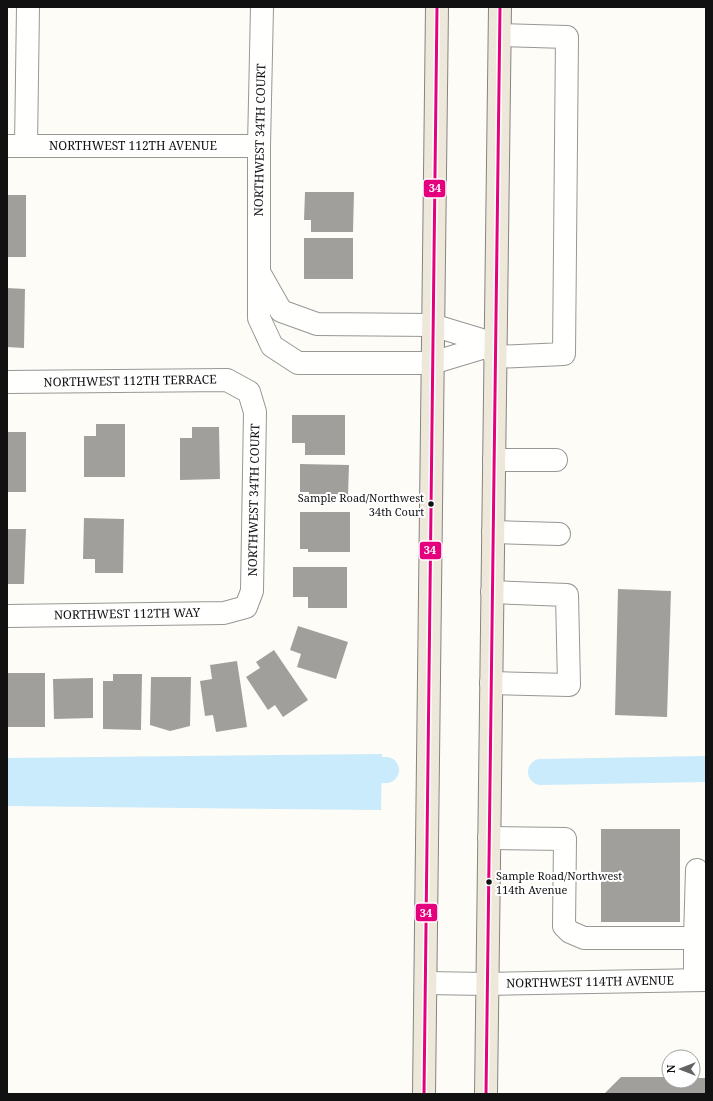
<svg xmlns="http://www.w3.org/2000/svg" width="713" height="1101" font-family="'Noto Serif',serif">
  <style>
    .water { fill: #c9ebfb }
    .lines { fill: none; stroke-linecap: round; stroke-linejoin: round }
    .canal { stroke: #c9ebfb; stroke-width: 26 }
    .building { fill: #a19f9c }
    .minor-casing { stroke: #979795; stroke-width: 24 }
    .major-casing { stroke: #858482; stroke-width: 24 }
    .minor { stroke: #fffffe; stroke-width: 22 }
    .major { stroke: #eee8da; stroke-width: 22 }
    .bus-1-casing { stroke: #fff; stroke-width: 6 }
    .bus-1 { stroke: #e5007d; stroke-width: 3 }
    .bus-dot { fill: #111; stroke: #fff; stroke-width: 1.5 }
    .labels { text-anchor: middle; stroke-width: 4; stroke-linejoin: round; paint-order: stroke }
    .bus-label { font-size: 11px; fill: #111; stroke: #fff; text-anchor: end }
    .street-label { font-size: 12px; fill: #111; stroke: #fff }
    .line-badge { stroke: #fff; stroke-width: 1.5 }
    .badge-label { font-size: 11px; text-anchor: middle; font-weight: bold; fill: #fff }
  </style>
  <rect width="100%" height="100%" fill="#fdfcf7"/>
  <!-- water -->
  <polygon class="water" points="382,754 381,810 7,806 7,758"/>
  <g class="lines">
    <!-- canal -->
    <g class="canal">
      <polyline points="347,771 386,770"/>
      <polyline points="541,772 706,769"/>
    </g>
  </g>
  <!-- building -->
  <g class="building">
    <polygon points="305,192 354,192 353,232 311,232 311,220 304,220"/>
    <rect x="7" y="195" width="19" height="62"/>
    <rect x="304" y="238" width="49" height="41"/>
    <polygon points="7,288 25,289 24,348 7,347"/>
    <polygon points="292,415 345,415 345,455 305,455 305,443 292,443"/>
    <polygon points="96,424 125,424 125,477 84,477 84,436 96,436"/>
    <polygon points="192,427 219,427 220,479 180,480 180,438 192,438"/>
    <rect x="7" y="432" width="19" height="60"/>
    <polygon points="300,464 349,465 348,495 332,494 332,504 309,503 309,492 300,492"/>
    <polygon points="300,512 350,512 350,552 308,552 308,549 300,549"/>
    <polygon points="84,518 124,519 123,573 95,573 95,559 83,559"/>
    <polygon points="7,529 26,529 24,584 7,584"/>
    <polygon points="293,567 347,567 347,608 308,608 308,597 293,597"/>
    <polygon points="618,589 671,591 667,717 615,715"/>
    <polygon points="298,626 348,642 336,679 297,667 301,654 290,650"/>
    <polygon points="274,650 308,700 283,717 275,705 268,710 246,677 260,668 256,662"/>
    <polygon points="237,661 247,727 216,732 213,715 205,716 200,681 212,679 210,665"/>
    <rect x="7" y="673" width="38" height="54"/>
    <polygon points="113,674 142,674 141,730 103,729 103,681 113,681"/>
    <polygon points="151,677 191,677 190,726 170,731 150,725"/>
    <polygon points="93,678 93,718 54,719 53,679"/>
    <rect x="601" y="829" width="79" height="93"/>
    <polygon points="621,1077 669,1077 669,1081 693,1081 693,1078 706,1078 706,1094 604,1094"/>
  </g>
  <g class="lines">
    <!-- minor casing -->
    <g class="minor-casing">
      <g id="minor">
        <polyline points="262,7 259,146 259,318 272,346 298,363 432,363 495,344"/>
        <polyline points="7,146 259,146"/>
        <polyline points="26,146 28,7"/>
        <polyline points="260,274 281,311 317,324 432,325 495,344"/>
        <polyline points="495,357 564,354 567,37 500,35"/>
        <polyline points="7,382 227,380 249,392 255,412 252,591 246,607 224,613 7,616"/>
        <polyline points="494,460 556,460"/>
        <polyline points="493,532 559,534"/>
        <polyline points="491,683 569,685 567,595 492,592"/>
        <polyline points="489,838 565,839 564,926 570,932 584,938 695,938 697,870"/>
        <polyline points="695,980 695,938"/>
        <polyline points="426,983 487,984 706,980"/>
      </g>
    </g>
    <!-- major casing -->
    <g class="major-casing">
      <g id="major">
        <polyline points="424,1094 437,7"/>
        <polyline points="486,1094 500,7"/>
      </g>
    </g>
    <!-- minor -->
    <use href="#minor" class="minor"/>
    <!-- major -->
    <use href="#major" class="major"/>
    <!-- bus-1 casing -->
    <g class="bus-1-casing">
      <g id="bus-1">
        <polyline points="424,1094 437,7"/>
        <polyline points="486,1094 500,7"/>
      </g>
    </g>
    <!-- bus-1 -->
    <use href="#bus-1" class="bus-1"/>
  </g>
  <!-- markers -->
  <g class="bus-dot">
    <circle cx="431" cy="504" r="3.5"/>
    <circle cx="489" cy="882" r="3.5"/>
  </g>
  <g class="labels">
    <!-- bus labels -->
    <g class="bus-label">
      <text x="424" y="502">Sample Road/Northwest<tspan x="424" dy="14">34th Court</tspan></text>
      <text x="496" y="880" text-anchor="start">Sample Road/Northwest<tspan x="496" dy="14">114th Avenue</tspan></text>
    </g>
    <!-- street labels -->
    <g class="street-label">
      <text transform="translate(260 140) rotate(-89)" y="4">NORTHWEST 34TH COURT</text>
      <text x="133" y="150">NORTHWEST 112TH AVENUE</text>
      <text transform="translate(130 381) rotate(-1)" y="4">NORTHWEST 112TH TERRACE</text>
      <text transform="translate(254 500) rotate(-89)" y="4">NORTHWEST 34TH COURT</text>
      <text transform="translate(127 614) rotate(-1)" y="4">NORTHWEST 112TH WAY</text>
      <text transform="translate(590 982) rotate(-1)" y="4">NORTHWEST 114TH AVENUE</text>
    </g>
  </g>
  <g class="line-badge">
    <rect x="423" y="179" width="23" height="19" rx="4" fill="#e5007d"/>
    <rect x="419" y="541" width="23" height="19" rx="4" fill="#e5007d"/>
    <rect x="415" y="903" width="23" height="19" rx="4" fill="#e5007d"/>
  </g>
  <g class="badge-label">
    <text x="435" y="192">34</text>
    <text x="430" y="554">34</text>
    <text x="426" y="917">34</text>
  </g>
  <!-- border -->
  <rect width="713" height="1101" fill="none" stroke="#111111" stroke-width="16"/>
  <!-- north arrow -->
  <g transform="translate(681 1069) rotate(270)"><circle r="19" fill="#ffffff" stroke="#a0a0a0"/>
  <path d="M0-3L7 15L0 10L-7 15Z" fill="#646362"/>
  <text y="-6" font-size="11" font-weight="bold" text-anchor="middle" fill="#111111">N</text>
  </g>
</svg>
